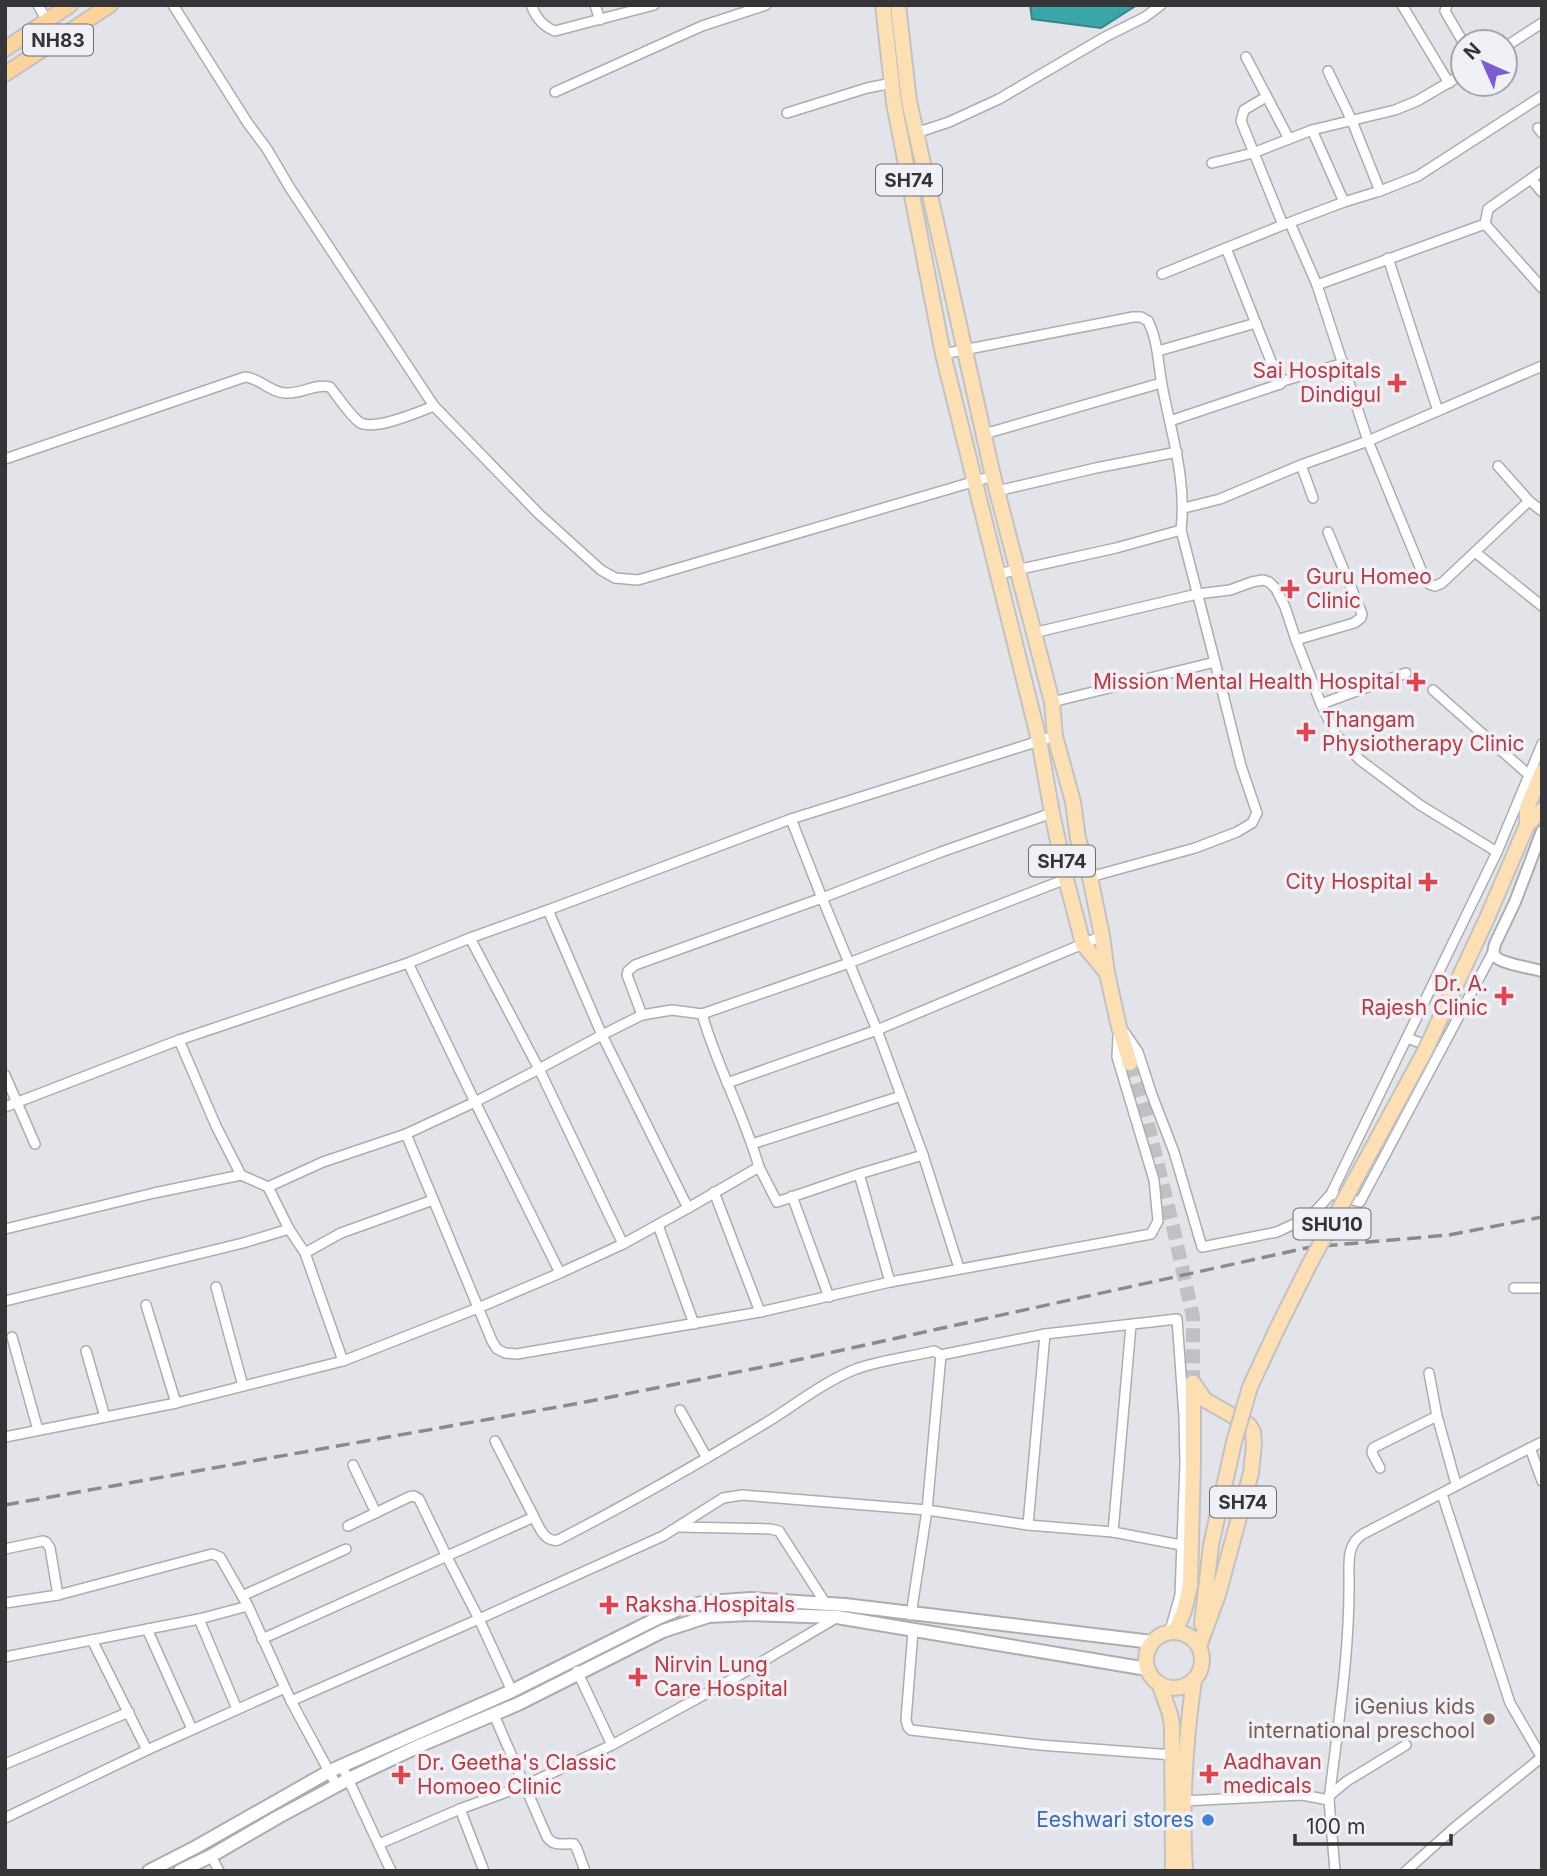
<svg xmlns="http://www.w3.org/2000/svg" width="1547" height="1876" font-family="Inter,sans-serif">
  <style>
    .water { fill: #3aa6a8; stroke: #388486; stroke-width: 2 }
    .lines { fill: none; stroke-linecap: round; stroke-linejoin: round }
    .primary-tunnel { stroke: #c0c1c5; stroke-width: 14; stroke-dasharray: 14 7; stroke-linecap: butt }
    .minor-casing { stroke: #acacb1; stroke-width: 12 }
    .tertiary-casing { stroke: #acacb1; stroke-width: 14 }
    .secondary-casing { stroke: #acacb1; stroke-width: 16 }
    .primary-casing { stroke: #c2c2c3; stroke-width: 18 }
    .trunk-casing { stroke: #c2c2c3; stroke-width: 18 }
    .minor { stroke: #fff; stroke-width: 9 }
    .tertiary { stroke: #fff; stroke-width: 10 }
    .secondary { stroke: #fff; stroke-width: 12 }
    .primary { stroke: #fddfb4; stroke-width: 14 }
    .trunk { stroke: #fcd49b; stroke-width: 14 }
    .rail { stroke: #8b8b8f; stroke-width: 3.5; stroke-dasharray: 14 7; stroke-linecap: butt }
    .primary-bridge-casing { stroke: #c2c2c3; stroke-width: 18; stroke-linecap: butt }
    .primary-bridge { stroke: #fddfb4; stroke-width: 14 }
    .health-dot { fill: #e0444e; stroke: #f0f1f6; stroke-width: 2.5 }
    .education-dot { fill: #8d6e63; stroke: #f0f1f6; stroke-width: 2.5 }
    .shop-dot { fill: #3f7fe0; stroke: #f0f1f6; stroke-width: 2.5 }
    .labels { text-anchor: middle; stroke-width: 7; stroke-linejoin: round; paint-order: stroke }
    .shield { fill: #f0f1f6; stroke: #6d6d70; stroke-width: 2 }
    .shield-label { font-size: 19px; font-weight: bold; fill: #353537 }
    .health-label { font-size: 21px; fill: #be3a42; stroke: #f0f1f6; text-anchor: start }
    .education-label { font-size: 21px; fill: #785e54; stroke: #f0f1f6; text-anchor: end }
    .shop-label { font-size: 21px; fill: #366cbe; stroke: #f0f1f6; text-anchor: end }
  </style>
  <rect width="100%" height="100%" fill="#e3e4e9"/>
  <!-- water -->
  <polygon class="water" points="1030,5 1137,5 1101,28 1032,19"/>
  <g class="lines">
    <!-- primary-tunnel -->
    <polyline class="primary-tunnel" points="1130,1063 1145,1112 1174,1231 1193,1317 1193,1383"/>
    <!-- minor casing -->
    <g class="minor-casing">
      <g id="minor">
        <polyline points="38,5 47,21"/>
        <polyline points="173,5 247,122 267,149 290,188 434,406 539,514 601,570 615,578 638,580 993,476"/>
        <path d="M531,5C536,17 542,26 555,31L654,5"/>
        <polyline points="595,5 600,20"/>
        <polyline points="1402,5 1449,83"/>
        <polyline points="1447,5 1445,11 1463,42"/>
        <polyline points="1505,47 1542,23"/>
        <polyline points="1246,57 1289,139"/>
        <polyline points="1328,71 1352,121 1380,191"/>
        <polyline points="555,92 702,26 766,5"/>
        <polyline points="1266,97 1244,110 1241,121 1283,225"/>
        <polyline points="787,113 867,88 892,83"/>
        <polyline points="1538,128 1542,133"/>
        <polyline points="1312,130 1344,202"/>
        <polyline points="916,133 949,122 999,99 1105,37 1145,17 1161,5"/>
        <polyline points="1212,163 1253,153 1312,130 1395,110 1417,101 1463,74"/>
        <polyline points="1531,179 1542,192"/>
        <polyline points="1290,223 1317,285 1368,441 1424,577 1429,584 1435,586 1442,583 1529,501"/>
        <polyline points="1485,224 1542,288"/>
        <polyline points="1226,248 1280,384"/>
        <polyline points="1388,258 1438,411"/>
        <polyline points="1162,274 1283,225 1344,202 1380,191 1418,176 1542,96"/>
        <polyline points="1317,285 1485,224 1488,209 1542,171"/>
        <polyline points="1158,351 1256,323"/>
        <path d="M943,354L1133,317H1141L1148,321C1158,341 1158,363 1162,385C1171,433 1187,480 1181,530L1215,662"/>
        <polyline points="1170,421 1280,384 1283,381 1344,363"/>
        <polyline points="984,434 1161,383"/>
        <path d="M5,459L245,377C260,378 271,393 286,393C302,394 316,383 330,387C339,398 348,413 359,422C373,432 418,412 434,406"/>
        <polyline points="1301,465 1313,498"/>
        <polyline points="1498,466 1529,501 1542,511"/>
        <polyline points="997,491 1096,468 1177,452"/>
        <polyline points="1184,508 1220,499 1301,465 1368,441 1542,366"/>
        <polyline points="1475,552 1542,606"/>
        <polyline points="998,574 1116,548 1181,530"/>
        <polyline points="1033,633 1197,594 1230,590 1252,582 1263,580 1269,582 1276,589 1285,607 1296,640 1321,704 1336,735 1360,760 1420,805 1497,852 1542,744"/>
        <polyline points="1296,640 1354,623 1361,618 1362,614 1328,532"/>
        <polyline points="1433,690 1529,775"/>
        <polyline points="1052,702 1215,662 1241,766 1257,813 1252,823 1237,832 1195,848 1090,877"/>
        <polyline points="1321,704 1406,673"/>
        <polyline points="791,819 1055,736"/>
        <path d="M548,910L791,819L822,898L635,965L628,971L627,975L642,1015L672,1010L702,1014C717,1067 744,1114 759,1167L688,1208"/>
        <polygon points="548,910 602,1035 539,1069 470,938"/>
        <polyline points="1493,952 1360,1202 1331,1194 1497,852"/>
        <polyline points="408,963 475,1102 539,1069 623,1244 560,1273"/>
        <polyline points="702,1014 849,963 1066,879"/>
        <polyline points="1125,1033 1138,1052 1152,1095 1174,1152 1202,1247 1277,1232 1311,1216 1331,1194"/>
        <polyline points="1407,1038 1432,1047"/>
        <polyline points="179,1040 216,1126 241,1175 268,1187 289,1229 305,1253 343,1361"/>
        <polyline points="5,1075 35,1144"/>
        <polyline points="727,1083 877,1030 1102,936"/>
        <polyline points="5,1107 179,1040 408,963 470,938"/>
        <polyline points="752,1144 901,1096"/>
        <polyline points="759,1167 777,1202 859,1174 923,1155"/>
        <polyline points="859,1174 890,1282"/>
        <polyline points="268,1187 323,1162 406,1134"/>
        <polyline points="714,1192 760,1312"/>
        <polyline points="792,1196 829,1297"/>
        <polyline points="658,1225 694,1324"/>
        <polyline points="5,1229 154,1193 241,1175"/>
        <polyline points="623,1244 688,1208 602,1035 642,1015"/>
        <polyline points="305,1253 341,1233 433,1200"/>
        <polyline points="959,1268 923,1155 877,1030 822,898 941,852 1052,813"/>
        <polyline points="216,1287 243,1386"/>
        <polyline points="1514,1288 1542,1288"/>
        <polyline points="5,1301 243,1243 289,1229"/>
        <polyline points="146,1305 176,1403"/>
        <polyline points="12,1337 38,1430"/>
        <polyline points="86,1351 105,1417"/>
        <polyline points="941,1355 927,1510 1028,1525 1045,1334"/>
        <polyline points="1429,1373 1437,1416 1456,1484"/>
        <polyline points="680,1410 707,1458"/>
        <polyline points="5,1437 176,1403 343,1361 478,1308 560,1273 475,1102 406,1134 492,1341 497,1349 505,1353 517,1354 760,1312 890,1282 1151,1234 1158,1221 1154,1180 1117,1057 1118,1037"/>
        <polyline points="1530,1448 1542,1481"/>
        <polyline points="353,1465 376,1513"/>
        <polyline points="1380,1468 1372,1453 1373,1448 1437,1416"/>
        <polyline points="1442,1494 1510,1703 1542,1758"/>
        <path d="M534,1517C539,1527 545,1543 558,1540C628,1504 696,1465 764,1424C794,1406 823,1382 856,1369C881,1360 909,1357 934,1351L941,1355L1045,1334L1177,1319L1184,1416L1185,1464L1180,1595L1171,1627"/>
        <polyline points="1028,1525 1113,1532 1131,1325"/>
        <polyline points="679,1527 770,1529 779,1531 826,1604"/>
        <polyline points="1113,1532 1181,1545"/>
        <polyline points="5,1549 43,1541 46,1542 50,1548 58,1595"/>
        <polyline points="242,1596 346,1549"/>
        <polyline points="5,1603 58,1595 212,1554 220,1557 248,1606"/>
        <polyline points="199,1619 237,1709"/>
        <polyline points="147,1629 192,1729"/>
        <polyline points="913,1631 906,1720 908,1727 911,1730 1040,1745 1173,1755"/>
        <polyline points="262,1639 534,1517 495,1441"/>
        <polyline points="92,1640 147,1750"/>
        <polyline points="5,1657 199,1619 248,1606 291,1701 337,1786"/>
        <polyline points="577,1671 612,1745"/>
        <polyline points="512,1691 479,1619 663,1536 723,1498 742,1495 927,1510 911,1615"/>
        <polyline points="291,1701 479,1619 447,1557 419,1499 414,1496 409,1497 348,1526"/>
        <path d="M494,1715L547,1837C554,1847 563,1843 574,1844L577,1849L585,1871"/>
        <polyline points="5,1764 129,1712"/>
        <polyline points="342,1766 391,1871"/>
        <polyline points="1330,1795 1347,1781 1406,1745"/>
        <path d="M1329,1800C1338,1725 1350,1652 1349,1577C1349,1561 1347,1544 1363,1534C1423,1503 1482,1472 1542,1442"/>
        <polyline points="1183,1801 1302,1795 1329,1800 1335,1871"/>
        <polyline points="460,1809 484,1871"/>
        <polyline points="5,1818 147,1750 285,1688"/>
        <polyline points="379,1844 460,1809 526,1785 612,1745 731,1680 836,1618"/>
        <polyline points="211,1856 219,1871"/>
        <polyline points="1406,1871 1454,1828 1542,1757"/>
      </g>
    </g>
    <!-- tertiary casing -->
    <g class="tertiary-casing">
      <path id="tertiary" d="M1542,831L1515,902L1495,944C1494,949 1492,952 1495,956C1501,964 1532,968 1542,971"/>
    </g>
    <!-- secondary casing -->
    <g class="secondary-casing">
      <g id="secondary">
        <polyline points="149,1871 196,1847 330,1771 512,1691 658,1618 686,1606 708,1602 751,1599 845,1605 1152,1642"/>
        <polyline points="180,1871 211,1856 278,1817 349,1779 421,1745 518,1704 663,1631 709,1616 749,1614 837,1617 1147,1669"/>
      </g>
    </g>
    <!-- primary casing -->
    <g class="primary-casing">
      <g id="primary">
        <polyline points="883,5 894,103 943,354 1039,740 1052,813 1066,879 1083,944 1106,972"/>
        <polyline points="898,5 909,101 993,476 1052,702 1055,736 1073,802 1078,839 1090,877 1102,936 1107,973 1119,1027 1130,1063"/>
        <polyline points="1527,825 1527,808 1542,772"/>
        <polyline points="1488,916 1527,825 1542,810"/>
        <polyline points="1193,1383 1205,1400 1249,1425 1253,1432 1254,1444 1251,1473 1218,1595 1199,1646"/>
        <polyline points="1202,1624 1211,1545"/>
        <circle cx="1174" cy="1660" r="28"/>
        <polyline points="1175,1632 1184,1611 1190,1586 1193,1461 1193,1383"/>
        <polyline points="1160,1686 1170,1714 1172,1726 1173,1871"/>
        <path d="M1185,1871C1181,1807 1185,1743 1194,1680"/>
      </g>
    </g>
    <!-- trunk casing -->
    <g class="trunk-casing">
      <g id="trunk">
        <polyline points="5,49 70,5"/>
        <polyline points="5,74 110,5"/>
      </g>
    </g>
    <!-- minor -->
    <use href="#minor" class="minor"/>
    <!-- tertiary -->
    <use href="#tertiary" class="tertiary"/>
    <!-- secondary -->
    <use href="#secondary" class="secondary"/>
    <!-- primary -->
    <use href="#primary" class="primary"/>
    <!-- trunk -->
    <use href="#trunk" class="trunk"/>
    <!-- rail -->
    <polyline class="rail" points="5,1505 580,1403 783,1363 1311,1247 1449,1235 1542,1217"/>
    <!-- primary-bridge casing -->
    <g class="primary-bridge-casing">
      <polyline id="primary-bridge" points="1211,1545 1234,1442 1250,1387 1277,1329 1309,1265 1425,1051 1488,916"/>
    </g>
    <!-- primary-bridge -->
    <use href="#primary-bridge" class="primary-bridge"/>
  </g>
  <!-- markers -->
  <g class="health-dot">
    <path d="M1393.5 372.5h7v7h7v7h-7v7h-7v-7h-7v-7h7z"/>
    <path d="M1286.5 578.5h7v7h7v7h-7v7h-7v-7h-7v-7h7z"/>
    <path d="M1412.5 671.5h7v7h7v7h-7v7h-7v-7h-7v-7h7z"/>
    <path d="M1302.5 721.5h7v7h7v7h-7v7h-7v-7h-7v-7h7z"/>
    <path d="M1424.5 871.5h7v7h7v7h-7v7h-7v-7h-7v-7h7z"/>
    <path d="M1500.5 985.5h7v7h7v7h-7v7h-7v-7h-7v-7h7z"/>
    <path d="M605.5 1594.5h7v7h7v7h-7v7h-7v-7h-7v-7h7z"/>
    <path d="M634.5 1666.5h7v7h7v7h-7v7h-7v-7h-7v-7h7z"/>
    <path d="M1205.5 1763.5h7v7h7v7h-7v7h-7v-7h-7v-7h7z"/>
    <path d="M397.5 1764.5h7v7h7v7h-7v7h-7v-7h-7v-7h7z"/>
  </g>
  <circle class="education-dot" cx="1489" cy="1719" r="7"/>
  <circle class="shop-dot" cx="1208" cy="1820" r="7"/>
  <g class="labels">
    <!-- shield labels -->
    <g class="shield">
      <rect x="23" y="24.5" width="70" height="31" rx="5"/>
      <rect x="876" y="164.5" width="66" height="31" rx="5"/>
      <rect x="1029" y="845.5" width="66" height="31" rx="5"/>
      <rect x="1293.5" y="1208.5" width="77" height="31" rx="5"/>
      <rect x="1210" y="1486.5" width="66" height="31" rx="5"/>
    </g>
    <g class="shield-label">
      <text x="58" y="47">NH83</text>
      <text x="909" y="187">SH74</text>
      <text x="1062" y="868">SH74</text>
      <text x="1332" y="1231">SHU10</text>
      <text x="1243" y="1509">SH74</text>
    </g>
    <!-- health labels -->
    <g class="health-label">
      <text x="1381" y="378" text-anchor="end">Sai Hospitals<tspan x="1381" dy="24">Dindigul</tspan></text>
      <text x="1306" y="584">Guru Homeo<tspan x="1306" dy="24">Clinic</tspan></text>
      <text x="1400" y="689" text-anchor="end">Mission Mental Health Hospital</text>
      <text x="1322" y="727">Thangam<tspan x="1322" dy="24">Physiotherapy Clinic</tspan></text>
      <text x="1412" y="889" text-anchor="end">City Hospital</text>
      <text x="1488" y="991" text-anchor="end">Dr. A.<tspan x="1488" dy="24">Rajesh Clinic</tspan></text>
      <text x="625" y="1612">Raksha Hospitals</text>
      <text x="654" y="1672">Nirvin Lung<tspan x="654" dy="24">Care Hospital</tspan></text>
      <text x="1223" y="1769">Aadhavan<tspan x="1223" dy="24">medicals</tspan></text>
      <text x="417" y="1770">Dr. Geetha's Classic<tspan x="417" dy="24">Homoeo Clinic</tspan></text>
    </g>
    <!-- education labels -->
    <g class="education-label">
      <text x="1475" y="1714">iGenius kids<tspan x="1475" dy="24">international preschool</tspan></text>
    </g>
    <!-- shop labels -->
    <g class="shop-label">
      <text x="1194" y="1827">Eeshwari stores</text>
    </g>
  </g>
  <!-- border -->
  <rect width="1547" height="1876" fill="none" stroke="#353537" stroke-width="14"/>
  <!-- north arrow -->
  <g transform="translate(1484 63) rotate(315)"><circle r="33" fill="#f0f1f6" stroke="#a5a6aa" stroke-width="2"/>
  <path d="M0-5L12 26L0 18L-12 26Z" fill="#7c5bd5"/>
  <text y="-10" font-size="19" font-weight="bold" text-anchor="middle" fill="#353537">N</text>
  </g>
  <!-- scale -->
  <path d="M1295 1834v10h156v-10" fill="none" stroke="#353537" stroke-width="3.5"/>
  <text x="1306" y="1834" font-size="21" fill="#353537" stroke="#f0f1f6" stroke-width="5" paint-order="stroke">100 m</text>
</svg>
